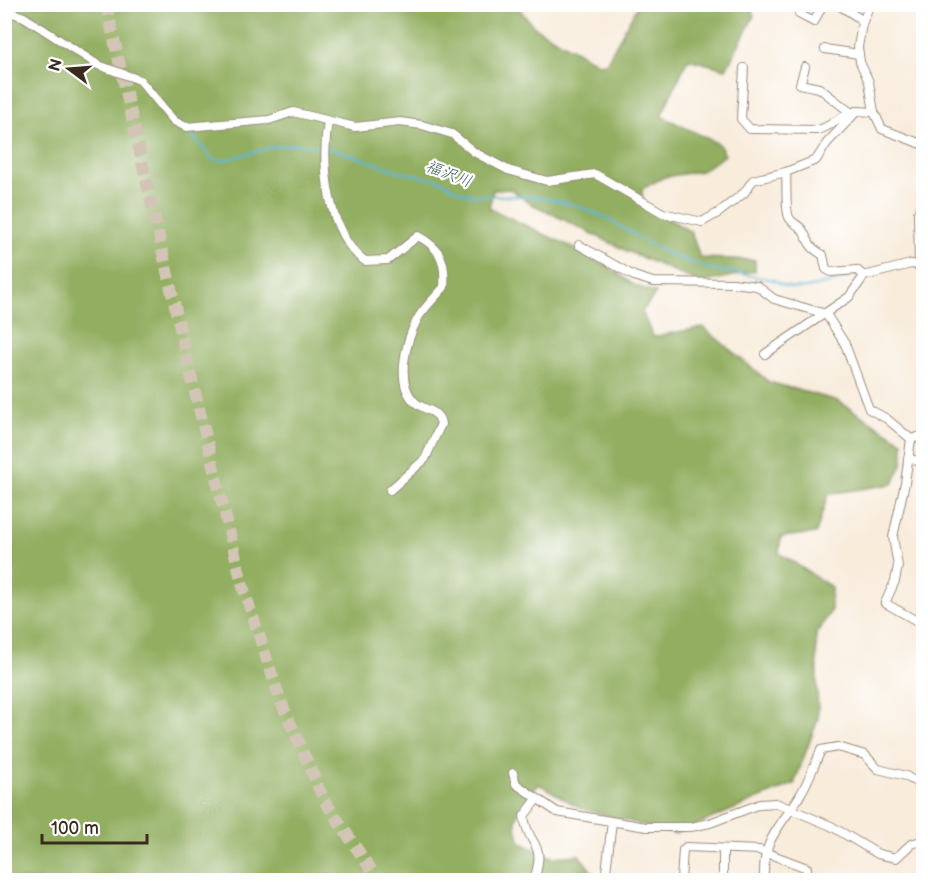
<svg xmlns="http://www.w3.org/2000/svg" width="928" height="885" font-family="'Balsamiq Sans','Klee One',sans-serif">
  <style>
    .forest { fill: #92ae60; stroke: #666c3f; stroke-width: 1.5 }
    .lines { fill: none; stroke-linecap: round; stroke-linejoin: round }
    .stream { stroke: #5ab8d8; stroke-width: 2 }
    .trunk-tunnel { stroke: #d2c5b5; stroke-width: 12; stroke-dasharray: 12 6; stroke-linecap: butt }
    .minor-casing { stroke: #9a8b7c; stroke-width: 10 }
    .minor { stroke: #fff; stroke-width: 8 }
    .labels { text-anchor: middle; stroke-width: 4.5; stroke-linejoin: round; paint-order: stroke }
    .water-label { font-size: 16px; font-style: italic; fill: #465c5f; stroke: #fff }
  </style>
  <rect width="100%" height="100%" fill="#fff"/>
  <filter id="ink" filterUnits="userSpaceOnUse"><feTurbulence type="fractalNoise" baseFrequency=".0167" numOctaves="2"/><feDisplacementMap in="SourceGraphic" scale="12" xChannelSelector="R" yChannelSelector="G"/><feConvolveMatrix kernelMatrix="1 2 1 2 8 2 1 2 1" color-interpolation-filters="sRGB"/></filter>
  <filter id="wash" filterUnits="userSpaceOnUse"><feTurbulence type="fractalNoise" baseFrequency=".008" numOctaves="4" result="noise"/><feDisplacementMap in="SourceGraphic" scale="24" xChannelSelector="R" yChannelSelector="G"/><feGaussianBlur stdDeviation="1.35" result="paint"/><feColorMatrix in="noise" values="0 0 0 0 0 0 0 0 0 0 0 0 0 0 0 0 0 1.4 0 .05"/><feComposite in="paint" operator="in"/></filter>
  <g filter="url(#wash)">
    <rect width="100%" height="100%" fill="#f8ecdb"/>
    <!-- forest -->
    <path class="forest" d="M5,5H516L534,27L599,64L606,63L638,5H750L754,16L726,69L688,59L661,116L719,144L725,155L701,171L664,177L642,189L643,204L691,232L700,258L755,260V271L701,283L627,251L530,203L510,189L493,190L489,208L598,260L634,285L656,293L642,312L653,337L703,327L769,382L838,401L903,442V462L893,484L828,494L816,533L781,537L779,553L831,587V611L816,634L818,719L794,784L675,834L580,808L539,784C522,804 508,815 521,843L552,857L579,855L593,873L590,880H5Z"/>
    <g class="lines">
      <!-- stream -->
      <g class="stream">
        <path d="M4,6C48,19 78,53 120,69"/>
        <path d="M186,128L212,159L221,161L273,147L295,144L333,149L401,172L442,181L460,192L474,195L537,197L572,204L606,218L667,254L707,268L774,280C797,299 834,280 858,273"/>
        <polyline points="864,272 882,268"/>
      </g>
    </g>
  </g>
  <g filter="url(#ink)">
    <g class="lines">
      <!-- trunk-tunnel -->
      <polyline class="trunk-tunnel" points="106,4 190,372 243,587 281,702 324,800 378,880"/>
      <!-- minor casing -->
      <g class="minor-casing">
        <g id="minor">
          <polyline points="837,4 859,18 862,24 858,47 860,62 869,82 874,112 882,129 924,145"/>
          <polyline points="4,10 24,17 98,65 140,80 174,121 186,127 269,120 293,112 355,127 400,122 422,125 452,134 474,152 508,170 547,181 595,174 663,213 702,222 718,213 744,193 753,180 786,172 816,160 827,143 857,111 874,112"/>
          <polyline points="799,14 814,22 823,4"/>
          <polyline points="862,24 870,4"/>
          <polyline points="825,49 859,54"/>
          <polyline points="805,67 800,84 819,88 850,112"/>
          <path d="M744,68L741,119L750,129L818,130C833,126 841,114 857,111"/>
          <path d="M328,121C321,163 327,234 365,261L388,260L418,236C441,248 446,262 444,287C435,298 423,308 417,320C406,341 395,382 414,401C423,411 439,409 441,424L425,459L390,490"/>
          <path d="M786,172C787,183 785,213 790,219C793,224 800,225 803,231C811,245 808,246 823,255L826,269L831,272L857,270L864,276"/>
          <polyline points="579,245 634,276 653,282 733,283 757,286 774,299 826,314 845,344 869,409 887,419 911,439"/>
          <polyline points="919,264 918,213 924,200"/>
          <polyline points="765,354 849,297 864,276 911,264 924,266"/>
          <polyline points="911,439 905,483 893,537 898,566 895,581 885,603 924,625"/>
          <polyline points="911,439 924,435"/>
          <polyline points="908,458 924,463"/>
          <polyline points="917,622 924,613"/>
          <polyline points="513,773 516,784 557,812 646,827 691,827 710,823 760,804 776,803 831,826 878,854 896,858 911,844 924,840"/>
          <path d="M534,880C547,839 528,849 524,816L537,799"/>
          <polyline points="605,880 612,822"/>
          <polyline points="681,880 683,850 686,847 759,850 807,868 807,880"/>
          <polyline points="723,880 723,849"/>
          <path d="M764,880C762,839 779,829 799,797C808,782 814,766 821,750L838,747L865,755L878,769L906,776L924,787"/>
        </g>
      </g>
      <!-- minor -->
      <use href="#minor" class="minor"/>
    </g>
  </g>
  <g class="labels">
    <!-- water labels -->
    <g class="water-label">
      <text transform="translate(449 173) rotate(21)" y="6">福沢川</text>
    </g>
  </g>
  <!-- margin -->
  <rect width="928" height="885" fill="none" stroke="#fff" stroke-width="24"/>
  <!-- north arrow -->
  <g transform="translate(69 69) rotate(286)" stroke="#ffffff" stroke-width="4.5" paint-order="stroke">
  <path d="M0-4.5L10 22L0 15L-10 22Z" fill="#3b2a1e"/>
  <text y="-9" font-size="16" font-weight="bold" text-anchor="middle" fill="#3b2a1e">N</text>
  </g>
  <!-- scale -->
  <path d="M42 834v9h105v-9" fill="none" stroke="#3b2a1e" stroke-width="3"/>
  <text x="51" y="834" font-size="18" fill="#3b2a1e" stroke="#ffffff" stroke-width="4.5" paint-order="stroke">100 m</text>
</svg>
